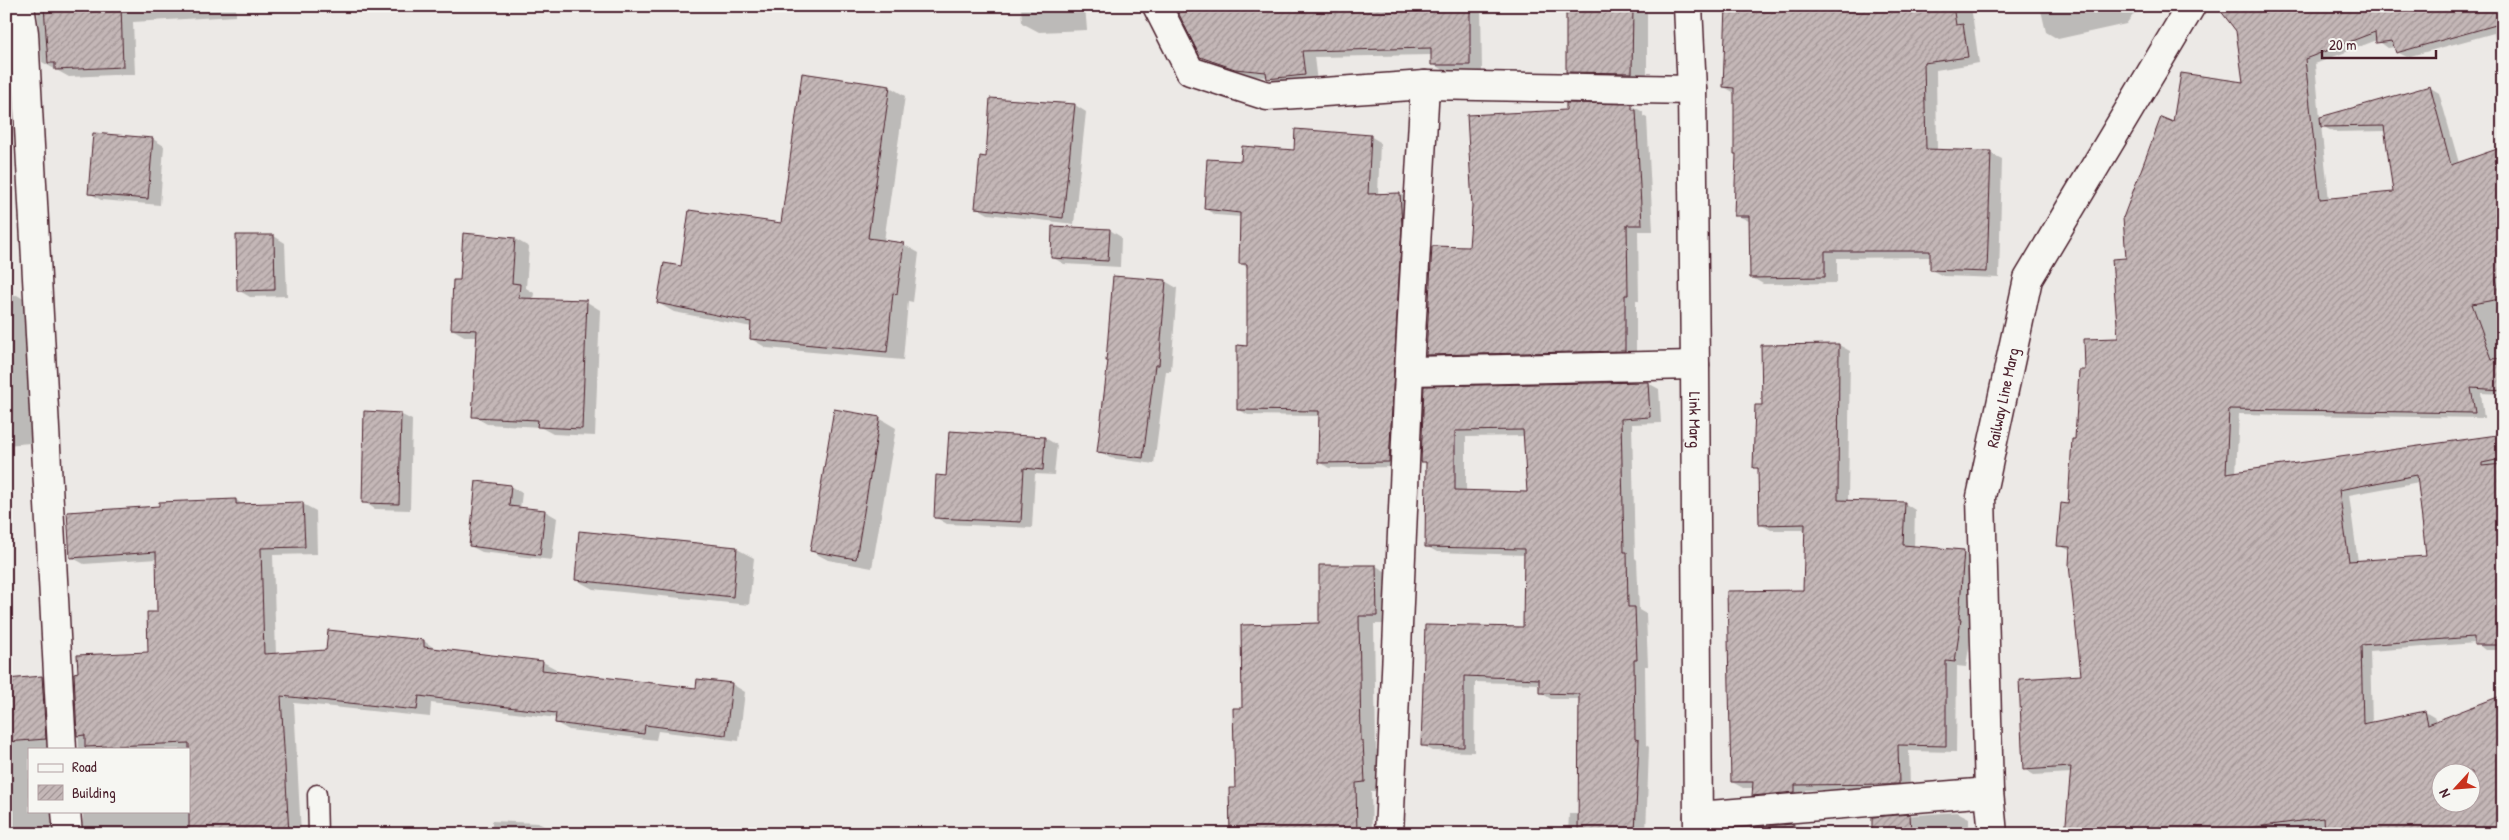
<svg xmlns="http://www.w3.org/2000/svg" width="2509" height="840" font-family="'Patrick Hand',sans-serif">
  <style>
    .shadow { fill: #0003; fill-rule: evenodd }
    .building { fill: url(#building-hatch); stroke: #4a1f2b; fill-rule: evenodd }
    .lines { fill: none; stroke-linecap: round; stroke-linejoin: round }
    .lane-casing { stroke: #4a1f2b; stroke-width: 21 }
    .street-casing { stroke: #4a1f2b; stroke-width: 31 }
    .secondary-casing { stroke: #4a1f2b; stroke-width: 31 }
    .primary-casing { stroke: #4a1f2b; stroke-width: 31 }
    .lane { stroke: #f6f6f2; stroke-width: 18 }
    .street { stroke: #f6f6f2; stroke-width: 28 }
    .secondary { stroke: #f6f6f2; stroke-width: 28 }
    .primary { stroke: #f6f6f2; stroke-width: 28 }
    .labels { text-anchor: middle; stroke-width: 4; stroke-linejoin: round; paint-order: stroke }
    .street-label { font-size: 16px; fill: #4a1f2b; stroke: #f6f6f2 }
  </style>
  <defs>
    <pattern id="building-hatch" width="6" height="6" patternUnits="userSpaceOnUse" patternTransform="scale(1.25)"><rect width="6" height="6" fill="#c4b7b7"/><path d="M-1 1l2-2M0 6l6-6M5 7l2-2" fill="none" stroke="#a19495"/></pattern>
  </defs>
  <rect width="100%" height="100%" fill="#ece9e6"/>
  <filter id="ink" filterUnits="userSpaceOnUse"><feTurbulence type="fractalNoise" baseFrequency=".02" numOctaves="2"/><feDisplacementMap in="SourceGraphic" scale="10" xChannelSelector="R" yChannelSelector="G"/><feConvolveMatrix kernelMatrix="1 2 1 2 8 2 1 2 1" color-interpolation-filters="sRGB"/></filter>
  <g filter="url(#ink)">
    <!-- shadow -->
    <g class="shadow">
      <polygon points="6,6 19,6 22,71 6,71"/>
      <polygon points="37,6 236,6 236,16 133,22 135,74 69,77 42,62"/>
      <polygon points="1021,6 1085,6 1087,30 1039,32 1022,23"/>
      <polygon points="1176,6 1481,6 1482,72 1445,71 1432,64 1432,55 1314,57 1317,82 1280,85 1268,77 1248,76 1214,63 1201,56"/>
      <polygon points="1567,6 1647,6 1647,81 1582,80 1567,71"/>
      <polygon points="1727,6 1971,6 1979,63 1936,70 1937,151 1990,153 2002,159 1999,278 1943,276 1931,270 1932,257 1837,258 1837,283 1763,284 1751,277 1751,222 1736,215 1737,154 1735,93 1724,87"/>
      <polygon points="2040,6 2140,6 2126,24 2058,39 2046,32"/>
      <path d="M2503,6V57L2497,54L2494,33L2407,57L2397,52L2395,47L2388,48L2377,40L2315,64L2320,118L2429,87L2439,93L2459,163L2503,148V394L2481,393L2484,418L2239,414L2236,473L2497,436L2503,440V650H2485L2476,643L2370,651L2372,724L2425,712L2435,718L2436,722L2503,696V834H2066L2072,773L2034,775L2024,769L2083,676L2071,551L2059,545L2069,505L2086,371L2119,339L2127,259L2174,124L2244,84L2237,30ZM2321,125L2333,132L2386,131L2395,193L2329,200ZM2419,482L2428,557L2358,562L2349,495ZM2442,772H2472V802H2442Z"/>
      <polygon points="803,74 890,87 905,96 884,241 903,244 919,253 913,302 908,301 903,360 767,348 751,339 752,327 674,312 658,303 682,267 782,224"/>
      <polygon points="1075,105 1086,112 1074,224 988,214 976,207 987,158"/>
      <polygon points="1632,106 1643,112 1643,116 1647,118 1653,231 1638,231 1639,301 1636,301 1636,357 1438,361 1427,354 1470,248"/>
      <polygon points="1370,136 1380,142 1378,195 1400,194 1410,200 1399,467 1329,468 1319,462 1320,416 1248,415 1238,409 1248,347 1248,268 1240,263 1241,217 1216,215 1205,209 1242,163"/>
      <polygon points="153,139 164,146 160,205 101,200 89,193"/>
      <polygon points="6,173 10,205 6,206"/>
      <polygon points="1110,230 1121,237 1120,267 1064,264 1052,257"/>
      <polygon points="274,236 285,243 287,296 250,297 238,290"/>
      <polygon points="515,239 529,247 526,288 534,293 533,299 587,302 600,310 595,436 553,434 540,427 487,424 473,416 477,337 466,337 452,329 461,282"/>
      <polygon points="1165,281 1177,288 1171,371 1166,371 1154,464 1110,458 1099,451"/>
      <polygon points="17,295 30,303 42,442 6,445 6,296"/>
      <polygon points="1839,345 1850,351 1848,501 1904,503 1915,510 1914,547 1963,552 1974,558 1969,625 1972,627 1966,667 1957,666 1956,752 1909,751 1910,789 1806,790 1806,798 1764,801 1753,795 1754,788 1743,788 1732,782 1804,592 1806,530 1771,530 1760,524 1760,470 1755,468 1763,406 1762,346"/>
      <path d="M1648,383L1659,389L1661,423L1632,424L1635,558L1637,560L1639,610L1646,614L1648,666H1645L1646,745L1649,747L1646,834H1568L1569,814H1580L1581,699H1551L1540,692V684L1475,682L1474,752L1433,751L1422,745L1426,626L1524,628L1525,555L1437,552L1426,546L1427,464L1422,461L1425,388ZM1525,436L1528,494L1466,492V437Z"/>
      <polygon points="400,414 412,420 410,510 375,509 364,502"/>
      <polygon points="879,418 896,428 872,568 828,560 811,551"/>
      <polygon points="950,432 1045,438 1057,445 1054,475 1035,474 1032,528 947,524 935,517 948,477"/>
      <polygon points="510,486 522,493 520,509 545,511 557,518 552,560 482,552 470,546"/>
      <polygon points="236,500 244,505 303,504 316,511 317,554 273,555 276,655 424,641 437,650 543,662 556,669 555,673 697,689 698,680 732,684 745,692 739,741 658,731 656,740 569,730 556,723 557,718 431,703 430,717 294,703 301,834 83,834 83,811 189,811 189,749 79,749 75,674 149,654 158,613 157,559 84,564 71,557"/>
      <polygon points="580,533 737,549 754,558 749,605 593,589 576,580"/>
      <polygon points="1320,566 1376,566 1392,575 1392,624 1374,624 1376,749 1378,751 1380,791 1371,791 1372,834 1231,834 1243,709 1321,625"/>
      <polygon points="42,677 55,684 60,749 29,749 29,811 65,811 64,834 6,834 6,680"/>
      <polygon points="1957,812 1969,818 1969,834 1874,834 1873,818"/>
      <polygon points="492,821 538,823 544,826 544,834 492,834"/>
      <polygon points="1793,825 1805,834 1752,834"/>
    </g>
    <!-- building -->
    <g class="building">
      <polygon points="44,6 121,6 123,67 55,70 55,63 48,63"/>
      <polygon points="1175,6 1470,6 1470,65 1431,65 1431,48 1302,51 1305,75 1267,79 1266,72 1235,69 1200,57"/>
      <polygon points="1566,6 1633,6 1632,73 1566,72"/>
      <polygon points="1726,6 1953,6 1956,25 1963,24 1968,57 1924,63 1926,149 1991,151 1987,272 1930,270 1930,251 1825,251 1825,277 1750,278 1749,216 1734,216 1736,154 1734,154 1734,88 1723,87"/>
      <path d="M2217,6H2503V23L2396,53L2392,41L2376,43L2375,32L2305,59L2320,199L2393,192L2384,126L2321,127L2320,117L2430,86L2451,165L2503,147V276L2496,278L2500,299L2472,304L2492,359L2503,358V390L2471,388L2475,413L2229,409L2226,473L2497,435L2501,459L2482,463V466L2503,464V645H2474V637L2361,645L2363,724L2425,711L2428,724L2503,695V834H2324L2323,818L2241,829V834H2065L2071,767L2023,770L2019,679L2081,675L2069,565L2070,547L2057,546L2061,503L2068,504L2072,439H2075L2079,370H2085L2084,339L2118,338L2112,259L2126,258L2123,218L2161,117L2173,122L2181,73L2243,82L2236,31ZM2417,475L2426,556L2349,561L2339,490ZM2442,772H2472V802H2442Z"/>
      <polygon points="802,73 890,86 868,238 904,243 897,294 893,293 887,352 750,339 751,322 657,303 664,263 681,266 689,210 781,223"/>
      <polygon points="990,98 1075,104 1063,218 975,208 980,156 986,157"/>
      <polygon points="1566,103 1632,104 1632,110 1636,110 1642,225 1627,225 1628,295 1625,295 1625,351 1426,355 1432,246 1469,247 1472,206 1467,115 1566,110"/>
      <polygon points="1295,129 1371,135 1368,194 1400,193 1402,225 1389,462 1318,463 1319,411 1237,410 1237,345 1247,346 1247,264 1239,264 1240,213 1204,209 1207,159 1241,161 1242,146 1294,150"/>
      <polygon points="93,133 153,138 148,199 88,194"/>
      <polygon points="1052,226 1110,229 1108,261 1051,258"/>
      <polygon points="463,233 515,238 512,283 520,284 519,298 587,300 582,429 537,427 538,420 472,417 477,330 451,329 453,280 460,280"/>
      <polygon points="236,235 274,235 275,290 237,291"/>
      <polygon points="1113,276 1166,280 1159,365 1155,365 1143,458 1097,452 1108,361 1106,361"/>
      <polygon points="1839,344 1838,500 1905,502 1903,545 1964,550 1959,619 1961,619 1955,662 1946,661 1946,746 1898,745 1899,784 1795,785 1795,792 1752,796 1753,782 1731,782 1727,591 1803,590 1805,524 1759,525 1758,468 1753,468 1755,405 1762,405 1761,345"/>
      <path d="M1648,382L1650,417L1621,419L1624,552H1627L1628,607H1635L1637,660H1634L1635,739L1639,740L1635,834H1578L1579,694L1539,693V679L1464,676V747L1421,746L1425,625L1523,627L1524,549L1425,547L1426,462H1421L1424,386ZM1523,430L1527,492L1455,490V431Z"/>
      <polygon points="834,409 880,417 856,559 810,551"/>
      <polygon points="364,411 401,413 399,504 362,503"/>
      <polygon points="949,431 1045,437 1043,470 1024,468 1021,522 934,518 936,475 946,476"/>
      <polygon points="476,481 511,485 509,506 545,510 540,555 469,546"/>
      <polygon points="236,499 236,504 303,502 305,547 261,548 264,654 326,650 328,630 424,640 424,647 543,661 542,670 696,688 697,679 732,683 726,735 645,725 644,734 555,723 556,713 419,696 417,710 281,696 289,834 189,834 189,743 85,747 85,735 77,736 74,673 78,672 77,655 148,652 147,612 157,612 156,552 70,558 67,512 159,506 159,502"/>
      <polygon points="579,531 737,547 733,597 575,580"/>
      <polygon points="1319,565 1376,565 1377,616 1359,616 1361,741 1363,741 1365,782 1356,783 1357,834 1230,834 1229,788 1235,788 1233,708 1242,708 1241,625 1319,623"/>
      <polygon points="42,676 46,739 6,742 6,679"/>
      <polygon points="1910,814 1911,834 1872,834 1872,817"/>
      <polygon points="1794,824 1793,834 1751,834 1751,827"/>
    </g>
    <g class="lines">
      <!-- lane casing -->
      <g class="lane-casing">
        <polyline id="lane" points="317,794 318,834"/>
      </g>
      <!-- street casing -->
      <g class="street-casing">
        <g id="street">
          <polyline points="20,6 24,33 62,749"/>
          <polyline points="1157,6 1190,71 1267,96 1425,85 1692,90"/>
          <polyline points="1409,371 1695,365"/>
          <polyline points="66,811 68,834"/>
          <polyline points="1698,816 1989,792"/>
          <polyline points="1389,834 1409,371 1425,85"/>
        </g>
      </g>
      <!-- secondary casing -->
      <g class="secondary-casing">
        <g id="secondary">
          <path id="s1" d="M1993,834L1989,792L1981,497L2028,279L2191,6"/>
        </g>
      </g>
      <!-- primary casing -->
      <g class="primary-casing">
        <g id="primary">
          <path id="s2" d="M1688,6L1692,90L1695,365L1698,834"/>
        </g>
      </g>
      <!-- lane -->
      <use href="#lane" class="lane"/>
      <!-- street -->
      <use href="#street" class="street"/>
      <!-- secondary -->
      <use href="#secondary" class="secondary"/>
      <!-- primary -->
      <use href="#primary" class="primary"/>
    </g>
  </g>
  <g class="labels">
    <!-- street labels -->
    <g class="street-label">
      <text dy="6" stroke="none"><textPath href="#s1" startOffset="439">Railway Line Marg</textPath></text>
      <text dy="6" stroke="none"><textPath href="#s2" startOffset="414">Link Marg</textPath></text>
    </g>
  </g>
  <!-- margin -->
  <rect width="2509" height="840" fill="none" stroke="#f6f6f2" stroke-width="25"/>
  <rect x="12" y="12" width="2484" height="815" fill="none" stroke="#4a1f2b" stroke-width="2" filter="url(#ink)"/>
  <!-- legend -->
  <rect x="28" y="748" width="162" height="65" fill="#f6f6f2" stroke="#b1a0a2"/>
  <rect x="38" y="764" width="25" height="8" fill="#f6f6f2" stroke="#b1a0a2"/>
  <text x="72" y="772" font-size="15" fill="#4a1f2b">Road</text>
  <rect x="38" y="785" width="25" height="15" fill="url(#building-hatch)" stroke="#b1a0a2"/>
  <text x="72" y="798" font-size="15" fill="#4a1f2b">Building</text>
  <!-- north arrow -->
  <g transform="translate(2456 788) rotate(244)"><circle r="24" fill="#f6f6f2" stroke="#b1a0a2"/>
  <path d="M0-4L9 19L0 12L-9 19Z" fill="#c8321e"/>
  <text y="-8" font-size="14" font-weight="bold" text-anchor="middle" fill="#4a1f2b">N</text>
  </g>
  <!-- scale -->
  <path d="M2322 50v8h114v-8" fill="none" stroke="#4a1f2b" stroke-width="2.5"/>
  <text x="2329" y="50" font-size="15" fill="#4a1f2b" stroke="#f6f6f2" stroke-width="4" paint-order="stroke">20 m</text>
</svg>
